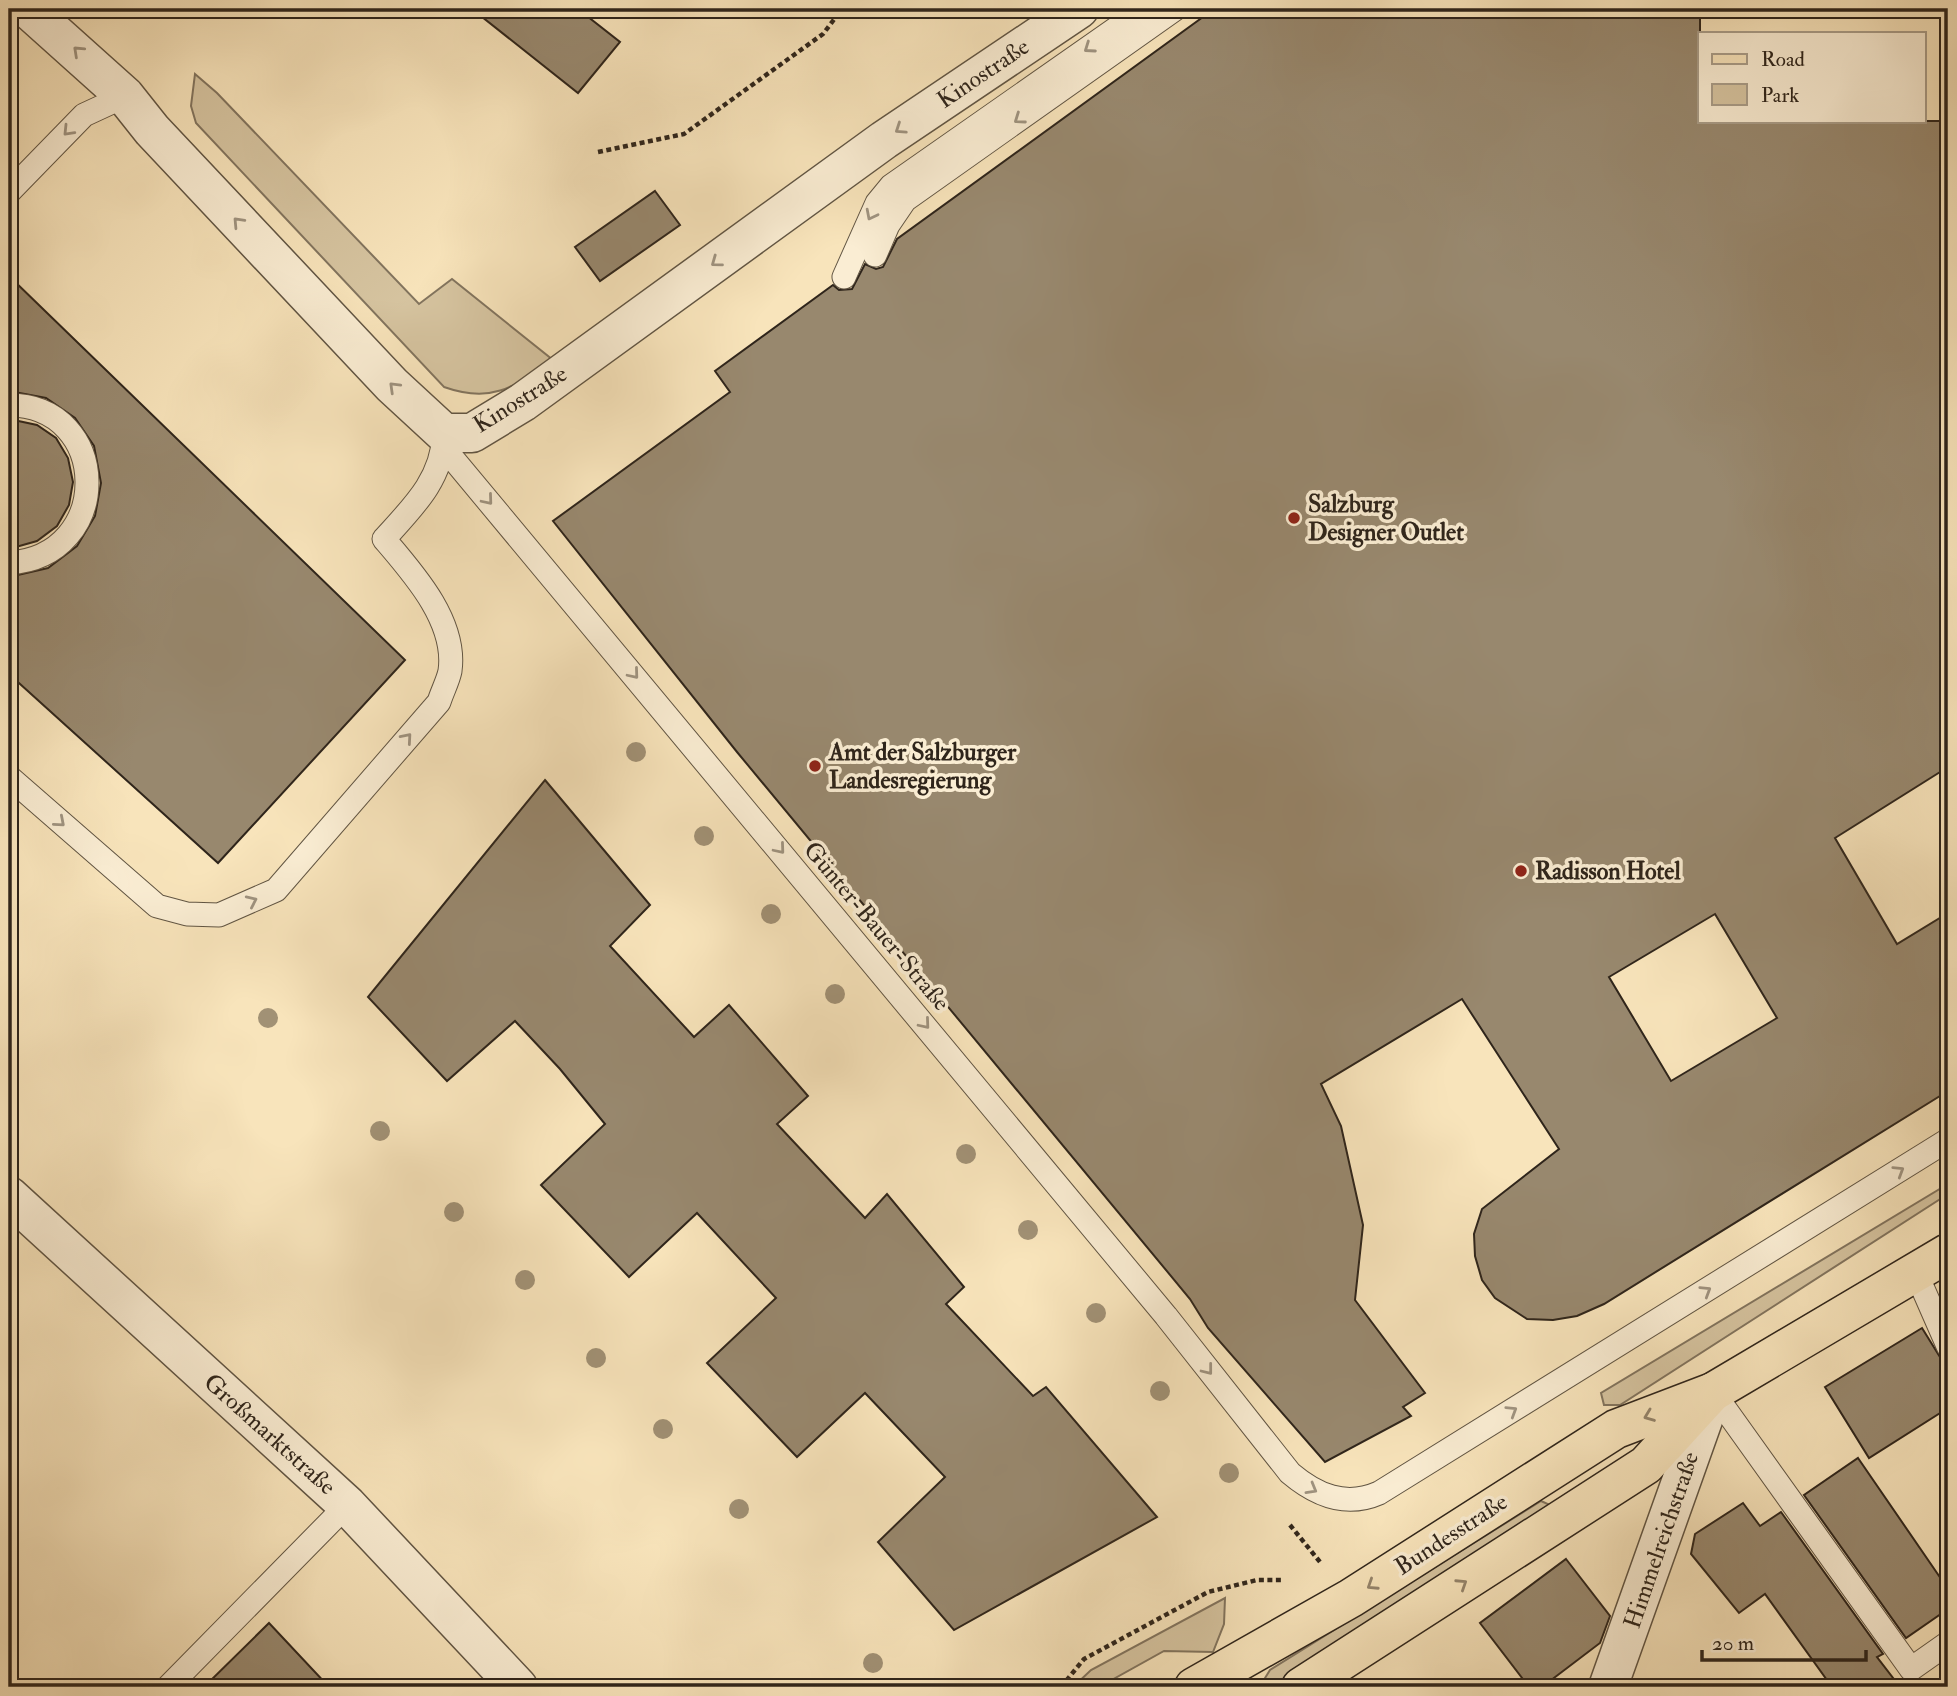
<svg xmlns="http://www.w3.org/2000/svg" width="1957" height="1696" font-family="'IM FELL Double Pica',serif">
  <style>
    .green { fill: #d6c4a0; stroke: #82745e; stroke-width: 2 }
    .building { fill: #98886e; stroke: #2f251b; stroke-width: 2; fill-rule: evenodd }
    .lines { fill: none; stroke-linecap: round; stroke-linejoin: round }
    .service-casing { stroke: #615543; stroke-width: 25 }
    .minor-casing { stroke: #615543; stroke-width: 41 }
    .primary-casing { stroke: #2f251b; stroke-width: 41 }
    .path { stroke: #2f251b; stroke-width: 4.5; stroke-dasharray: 5 3.5; stroke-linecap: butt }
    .service { stroke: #faedd3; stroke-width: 23 }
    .minor { stroke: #faedd3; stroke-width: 38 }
    .primary { stroke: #f8e4bb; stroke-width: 38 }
    .tree { fill: #a19175 }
    .oneway { stroke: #9f9380 }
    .oneway2 { stroke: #94846b }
    .poi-dot { fill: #8f2418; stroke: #faedd3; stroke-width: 2.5 }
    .labels { text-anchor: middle; stroke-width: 7; stroke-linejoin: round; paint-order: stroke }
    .street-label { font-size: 24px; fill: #2f251b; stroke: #faedd3 }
    .poi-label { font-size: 24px; font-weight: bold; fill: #2f251b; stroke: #faedd3; text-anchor: start }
  </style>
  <rect width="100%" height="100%" fill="#f8e4bb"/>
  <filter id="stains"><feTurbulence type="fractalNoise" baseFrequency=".00286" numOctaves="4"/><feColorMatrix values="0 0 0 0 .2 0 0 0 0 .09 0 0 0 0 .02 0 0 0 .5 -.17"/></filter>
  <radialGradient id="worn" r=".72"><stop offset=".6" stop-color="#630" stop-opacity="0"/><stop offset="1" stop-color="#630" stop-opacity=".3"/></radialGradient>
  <!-- green -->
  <g class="green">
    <path d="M195,74L217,93L419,304L452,279L553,360C514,387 492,404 444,387L196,123L191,106Z"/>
    <polygon points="1948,1184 1948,1194 1620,1405 1604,1405 1601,1393"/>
    <polygon points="1541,1501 1550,1505 1547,1513 1279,1685 1270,1683 1265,1678 1270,1670"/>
    <polygon points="1225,1598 1224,1624 1213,1652 1164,1651 1099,1687 1073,1687 1091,1670"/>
  </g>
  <!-- building -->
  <g class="building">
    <polygon points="472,9 578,9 620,42 578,93"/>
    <path d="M1214,9H1700V121H1948V767L1835,838L1897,944L1948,913V1091L1604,1304L1577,1316L1553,1320L1527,1319L1495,1298L1482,1280L1475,1256L1474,1234L1482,1209L1559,1149L1462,999L1321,1084L1341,1126L1363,1225L1355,1300L1425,1393L1403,1407L1411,1416L1325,1462L1208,1328L1190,1299L737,752L553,521L730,392L715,371L833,285L839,290L852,289L865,264L876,269L883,267L897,239ZM1715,914L1777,1018L1671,1081L1609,977Z"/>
    <polygon points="655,191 680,225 600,281 575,247"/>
    <polygon points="9,276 405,660 218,863 9,674 9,577 48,568 77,546 95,516 101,483 94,446 75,418 46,398 9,391"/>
    <polygon points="9,419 37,425 56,438 68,458 73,482 69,505 57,526 37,541 9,549"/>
    <polygon points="545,780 650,905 610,946 694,1037 729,1005 808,1096 777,1124 865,1218 887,1194 964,1287 946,1304 1033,1396 1046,1387 1157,1517 954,1630 878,1542 945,1477 865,1393 797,1457 707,1363 776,1298 697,1213 629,1277 541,1185 605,1124 560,1069 515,1021 447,1081 368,997"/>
    <polygon points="1922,1328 1948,1370 1948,1408 1869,1458 1825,1387"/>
    <polygon points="1858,1458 1948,1589 1948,1609 1906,1638 1804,1495"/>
    <polygon points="1743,1503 1760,1526 1781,1512 1883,1654 1877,1657 1900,1687 1832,1687 1765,1594 1739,1613 1691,1554 1695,1534"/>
    <polygon points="1566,1559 1610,1616 1600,1643 1542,1687 1529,1687 1480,1623"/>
    <polygon points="269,1623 329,1687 204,1687"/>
  </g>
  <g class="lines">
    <!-- service casing -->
    <g class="service-casing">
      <g id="service">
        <polyline points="9,192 84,115 125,96"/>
        <polyline points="875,255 888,225 905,200 1175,9"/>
        <polyline points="844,277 877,203 891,186 1144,9"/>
        <path d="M9,405C111,405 115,556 9,563"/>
        <path d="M444,448L1166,1316L1290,1473C1316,1495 1345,1508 1379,1493L1948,1140"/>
        <path d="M9,777L157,906L187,914L219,915L276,890L439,702C442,692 448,681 450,671C457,622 414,574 384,539C412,508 442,480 444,435"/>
        <polyline points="1916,1273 1948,1346"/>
        <polyline points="1713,1392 1911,1669 1948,1643"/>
        <polyline points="168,1687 347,1505"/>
      </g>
    </g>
    <!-- minor casing -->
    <g class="minor-casing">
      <g id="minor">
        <polyline points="28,9 125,96 152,130 392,385 444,433 472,433 523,402 884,140 1079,9"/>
        <polyline points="9,1196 347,1505 518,1687"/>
        <polyline points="1608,1687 1713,1392"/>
      </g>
    </g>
    <!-- primary casing -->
    <g class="primary-casing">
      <g id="primary">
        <polyline points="1194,1687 1351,1598 1616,1429 1713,1392 1948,1253"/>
        <polyline points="1301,1687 1646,1465 1709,1396"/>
      </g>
    </g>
    <!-- path -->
    <g class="path">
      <polyline points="964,9 970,9"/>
      <polyline points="598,152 684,134 823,34 842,9"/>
      <polyline points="1290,1525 1320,1562"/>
      <polyline points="9,1684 12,1687"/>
      <polyline points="1061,1687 1084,1659 1208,1592 1257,1580 1281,1580"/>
    </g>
    <!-- service -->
    <use href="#service" class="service"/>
    <!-- minor -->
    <use href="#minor" class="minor"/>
    <!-- primary -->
    <use href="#primary" class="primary"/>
  </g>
  <!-- trees -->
  <g class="tree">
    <circle cx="636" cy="752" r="10"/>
    <circle cx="704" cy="836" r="10"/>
    <circle cx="771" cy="914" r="10"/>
    <circle cx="835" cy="994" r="10"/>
    <circle cx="268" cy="1018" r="10"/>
    <circle cx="380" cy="1131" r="10"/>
    <circle cx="966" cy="1154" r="10"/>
    <circle cx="454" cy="1212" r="10"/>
    <circle cx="1028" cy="1230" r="10"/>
    <circle cx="525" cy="1280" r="10"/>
    <circle cx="1096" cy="1313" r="10"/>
    <circle cx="596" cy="1358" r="10"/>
    <circle cx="1160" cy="1391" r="10"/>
    <circle cx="663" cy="1429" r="10"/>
    <circle cx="1229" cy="1473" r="10"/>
    <circle cx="739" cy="1509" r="10"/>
    <circle cx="873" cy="1663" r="10"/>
  </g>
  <!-- one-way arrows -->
  <defs><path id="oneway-chevron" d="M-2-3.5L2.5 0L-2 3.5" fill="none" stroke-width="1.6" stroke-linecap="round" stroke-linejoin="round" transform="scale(1.75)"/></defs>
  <g class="oneway">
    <use href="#oneway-chevron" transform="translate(1089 48) rotate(145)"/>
    <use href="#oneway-chevron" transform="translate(78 51) rotate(-137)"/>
    <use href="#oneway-chevron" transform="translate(1019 119) rotate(145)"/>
    <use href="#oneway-chevron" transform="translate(900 129) rotate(146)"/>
    <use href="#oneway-chevron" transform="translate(68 131) rotate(134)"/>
    <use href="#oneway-chevron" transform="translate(871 215) rotate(117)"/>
    <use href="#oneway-chevron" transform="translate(238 222) rotate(-133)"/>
    <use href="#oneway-chevron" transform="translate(716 262) rotate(144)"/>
    <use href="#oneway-chevron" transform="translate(394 387) rotate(-136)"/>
    <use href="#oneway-chevron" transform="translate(488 500) rotate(50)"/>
    <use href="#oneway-chevron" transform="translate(634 674) rotate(50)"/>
    <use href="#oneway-chevron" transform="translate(407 738) rotate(-49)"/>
    <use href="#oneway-chevron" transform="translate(60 822) rotate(41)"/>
    <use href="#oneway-chevron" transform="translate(780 849) rotate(50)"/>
    <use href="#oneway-chevron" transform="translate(252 901) rotate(-25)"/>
    <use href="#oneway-chevron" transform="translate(925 1024) rotate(50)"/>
    <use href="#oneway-chevron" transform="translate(1899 1171) rotate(-32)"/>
    <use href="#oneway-chevron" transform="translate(1706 1291) rotate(-32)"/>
    <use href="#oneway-chevron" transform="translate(1208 1370) rotate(52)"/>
    <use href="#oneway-chevron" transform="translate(1512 1411) rotate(-32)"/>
    <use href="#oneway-chevron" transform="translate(1312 1489) rotate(30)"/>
  </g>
  <g class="oneway2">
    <use href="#oneway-chevron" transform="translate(1649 1416) rotate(159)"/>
    <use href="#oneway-chevron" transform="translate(1462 1584) rotate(-33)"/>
    <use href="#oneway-chevron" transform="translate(1372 1585) rotate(147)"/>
  </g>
  <!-- markers -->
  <g class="poi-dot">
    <circle cx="1294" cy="518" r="7"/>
    <circle cx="815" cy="766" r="7"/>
    <circle cx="1521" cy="871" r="7"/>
  </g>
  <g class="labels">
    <!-- street labels -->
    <g class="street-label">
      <text transform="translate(983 73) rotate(-34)" y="8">Kinostraße</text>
      <text transform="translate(520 399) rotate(-32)" y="8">Kinostraße</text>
      <text transform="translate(877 926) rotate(50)" y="8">Günter-Bauer-Straße</text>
      <text transform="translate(270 1434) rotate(42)" y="8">Großmarktstraße</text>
      <text transform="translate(1451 1534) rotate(-33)" y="8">Bundesstraße</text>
      <text transform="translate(1661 1540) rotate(-71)" y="8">Himmelreichstraße</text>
    </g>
    <!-- poi labels -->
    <g class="poi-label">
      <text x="1308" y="512">Salzburg<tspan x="1308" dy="28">Designer Outlet</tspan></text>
      <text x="829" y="760">Amt der Salzburger<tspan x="829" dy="28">Landesregierung</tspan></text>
      <text x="1535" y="879">Radisson Hotel</text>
    </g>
  </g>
  <!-- margin -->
  <rect width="1957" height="1696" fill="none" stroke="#f8e4bb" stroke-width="35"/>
  <rect x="10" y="10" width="1936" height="1675" fill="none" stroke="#2f251b" stroke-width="3.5"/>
  <rect x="18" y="18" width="1922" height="1661" fill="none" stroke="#2f251b" stroke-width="2"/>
  <!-- legend -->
  <rect x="1698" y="32" width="228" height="91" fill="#faedd3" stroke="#a99d89" stroke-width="2"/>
  <rect x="1712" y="54" width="35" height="10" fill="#f8e4bb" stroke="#a99d89" stroke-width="2"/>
  <text x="1761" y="66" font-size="21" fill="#2f251b">Road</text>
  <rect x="1712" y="84" width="35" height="21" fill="#d6c4a0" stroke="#a99d89" stroke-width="2"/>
  <text x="1761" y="102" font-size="21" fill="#2f251b">Park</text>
  <!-- scale -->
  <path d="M1702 1650v10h164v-10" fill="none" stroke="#2f251b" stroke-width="3.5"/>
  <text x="1712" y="1650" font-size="21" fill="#2f251b" stroke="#faedd3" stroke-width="5" paint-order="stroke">20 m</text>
  <rect width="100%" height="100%" filter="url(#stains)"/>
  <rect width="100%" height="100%" fill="url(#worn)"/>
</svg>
